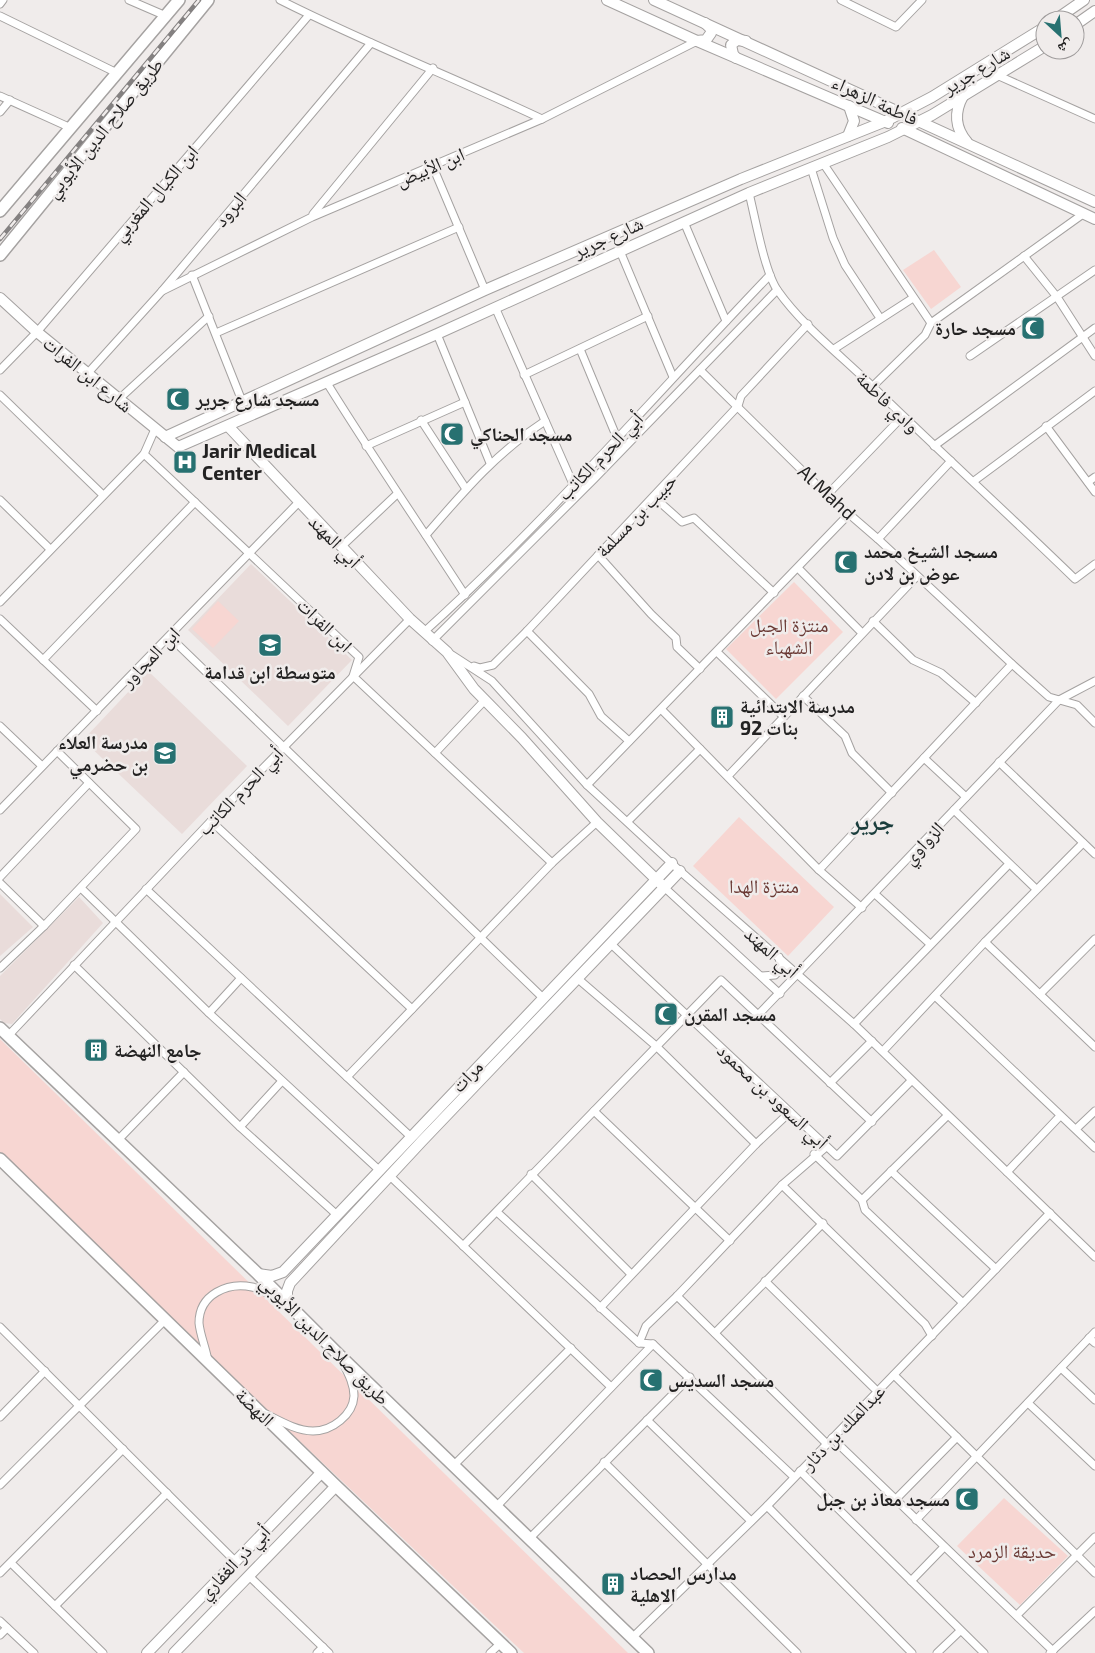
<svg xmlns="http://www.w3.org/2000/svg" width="1095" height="1653" font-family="'Exo 2','Noto Naskh Arabic',sans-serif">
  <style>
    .built { fill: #e9dcda }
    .green { fill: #f7d6d2 }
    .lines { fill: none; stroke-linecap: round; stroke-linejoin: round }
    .street-casing { stroke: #a5a2a1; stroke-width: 9 }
    .secondary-casing { stroke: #a5a2a1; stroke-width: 12 }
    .primary-casing { stroke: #a5a2a1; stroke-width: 14 }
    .street { stroke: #fff; stroke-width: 7 }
    .secondary { stroke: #fff; stroke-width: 10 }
    .primary { stroke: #fff; stroke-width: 11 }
    .rail-casing { stroke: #848181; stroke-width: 4.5 }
    .rail { stroke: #f0eceb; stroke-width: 2.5; stroke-dasharray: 8; stroke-linecap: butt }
    .labels { text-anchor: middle; stroke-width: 5; stroke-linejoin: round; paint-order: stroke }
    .street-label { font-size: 19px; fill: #232222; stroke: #f0eceb }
    .poi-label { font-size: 19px; font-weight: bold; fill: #232222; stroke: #f0eceb; text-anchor: start }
    .park-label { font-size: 19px; fill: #6a3934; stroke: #f0eceb }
    .district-label { font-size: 24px; font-weight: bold; fill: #1b3e3d; stroke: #f0eceb }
  </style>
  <rect width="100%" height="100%" fill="#f0eceb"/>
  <!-- built -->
  <g class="built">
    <polygon points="251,564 352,660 288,726 188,630"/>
    <polygon points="148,671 247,766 182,834 83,740"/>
    <polygon points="0,894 33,927 0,956"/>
    <polygon points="79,897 103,923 12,1024 4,1023 0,1019 0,976"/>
  </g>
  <!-- green -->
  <g class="green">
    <polygon points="934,250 961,287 931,309 903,270"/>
    <polygon points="794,582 843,632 776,699 726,649"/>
    <polygon points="218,601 239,621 213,648 192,629"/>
    <polygon points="739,817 834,907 788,956 693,866"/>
    <polygon points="0,1039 628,1653 524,1653 0,1158"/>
    <polygon points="1004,1498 1068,1556 1020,1605 957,1546"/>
  </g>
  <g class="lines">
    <!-- street casing -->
    <g class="street-casing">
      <g id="street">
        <polyline points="129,0 166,16"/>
        <path d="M280,0C365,43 455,78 542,119"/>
        <polyline points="841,0 896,27 922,0"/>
        <polyline points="0,4 3,0"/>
        <polyline points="0,16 117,73"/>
        <polyline points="999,76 1095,119"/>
        <polyline points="0,96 71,128"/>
        <polyline points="0,112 10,100"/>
        <polyline points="823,163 931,323"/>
        <polyline points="433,167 485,290"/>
        <polyline points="811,168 833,238 845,265 880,318"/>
        <path d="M749,193C755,217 765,274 778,291C802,325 839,354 869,383C937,449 1007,513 1075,579L1095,564"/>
        <polyline points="313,214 433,68"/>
        <polyline points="684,222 726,321"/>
        <polyline points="620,251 673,377"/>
        <polyline points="1024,256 1057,297 1095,356"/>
        <polyline points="192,275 242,401"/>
        <polyline points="162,291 312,217 542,119 697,41"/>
        <polyline points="495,307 573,484"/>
        <polyline points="216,333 459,227"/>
        <polyline points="437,334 490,463"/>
        <polyline points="580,349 617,438"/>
        <polyline points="834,349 913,298"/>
        <polyline points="970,356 1095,270"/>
        <polyline points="0,370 37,332 309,15"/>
        <polyline points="700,370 827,495 878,539 1012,664 1049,697 1077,705 1095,723"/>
        <polyline points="87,374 162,291 371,43"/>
        <polyline points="524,375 648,316"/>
        <path d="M327,383C371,454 419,524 465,595"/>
        <polyline points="872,387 925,335 931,323 1083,214"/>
        <polyline points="0,395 103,495"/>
        <polyline points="118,400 209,316"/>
        <polyline points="421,420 466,489"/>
        <polyline points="1046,426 1095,492"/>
        <polyline points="366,446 465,402"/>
        <polyline points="934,446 1095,328"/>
        <polyline points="144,454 359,657 353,676 552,863"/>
        <polyline points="974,481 1095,391"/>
        <polyline points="1088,482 1095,477"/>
        <polyline points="827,495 902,417"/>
        <polyline points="654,497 682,522 694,518 774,593"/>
        <polyline points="0,500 50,549"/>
        <path d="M426,535C464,491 496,453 545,421"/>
        <polyline points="878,539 951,461"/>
        <polyline points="341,547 397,494"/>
        <polyline points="598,555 651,614 676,638 677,647 700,669"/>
        <polyline points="798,568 862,633"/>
        <polyline points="0,602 144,454 155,429"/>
        <polyline points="0,619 97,711"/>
        <polyline points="873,621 913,660 941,673 976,703"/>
        <polyline points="527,631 589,694 601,716 629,741"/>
        <path d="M424,632C547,521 656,394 770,275"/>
        <polyline points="170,637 542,997"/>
        <polyline points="432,641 594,479 777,290"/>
        <polyline points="717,652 783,716"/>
        <polyline points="452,655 492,681 587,785 680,871 854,1024 1095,1257"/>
        <polyline points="43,660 195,502"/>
        <polyline points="474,666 480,668 493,665 527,631 738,406 741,396 808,324"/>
        <polyline points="803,696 845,736 852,753 892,793"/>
        <polyline points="662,710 819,870 862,908"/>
        <polyline points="0,726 42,766"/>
        <polyline points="435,753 485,700"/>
        <polyline points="924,758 966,797"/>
        <polyline points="999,762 1095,854"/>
        <polyline points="728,776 917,576"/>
        <polyline points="587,785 849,514"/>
        <polyline points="0,810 298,503"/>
        <polyline points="954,810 1036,889"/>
        <polyline points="211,821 412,1009"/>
        <polyline points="628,821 700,749"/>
        <polyline points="819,870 1012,664"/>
        <polyline points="0,877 89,783"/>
        <polyline points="0,883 44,926"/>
        <polyline points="81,888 209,1013 379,1170"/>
        <polyline points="665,888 780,994"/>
        <polyline points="146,889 410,1136"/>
        <polyline points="875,894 930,944"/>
        <polyline points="985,942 1095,1047"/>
        <polyline points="610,943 837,1156 911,1081"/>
        <polyline points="74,965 240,1127 336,1214"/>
        <polyline points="0,968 44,926 136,829 57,751"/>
        <polyline points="762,976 775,975 781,969 779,957"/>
        <polyline points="577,978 656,1046 756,1144"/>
        <polyline points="1040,994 1095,939"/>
        <polyline points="935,996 1095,1148"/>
        <polyline points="209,1013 241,978"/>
        <polyline points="758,1015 1059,700 1095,681"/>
        <polyline points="854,1024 1009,864"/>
        <polyline points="8,1036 211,821 410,619"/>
        <polyline points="883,1051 985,942 1083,843"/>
        <polyline points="347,1077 552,863 597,822"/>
        <polyline points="830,1083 872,1041"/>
        <polyline points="594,1111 730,1241"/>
        <polyline points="240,1127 282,1081"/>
        <polyline points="1076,1129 1095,1111"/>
        <polyline points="118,1140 184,1072"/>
        <polyline points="814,1154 862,1200 865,1210 963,1303"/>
        <polyline points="891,1171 996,1269"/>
        <polyline points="1007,1172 1060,1116"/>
        <polyline points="531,1174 631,1274"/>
        <polyline points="391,1177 611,1387"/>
        <polyline points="782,1185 925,1324 932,1336"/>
        <polyline points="862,1200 947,1116"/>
        <polyline points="497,1212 639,1343 646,1326 677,1296 782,1185 826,1147"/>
        <polyline points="463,1246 721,980 872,1122"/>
        <polyline points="765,1281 877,1391"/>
        <polyline points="677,1296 827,1444"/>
        <polyline points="600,1308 756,1144 790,1112"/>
        <polyline points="0,1327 235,1561"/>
        <polyline points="715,1333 823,1223"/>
        <polyline points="1089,1338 1095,1343"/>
        <polyline points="639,1343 653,1344 794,1477"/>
        <path d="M208,1361C206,1348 200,1335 199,1323C199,1294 228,1282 252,1287C262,1289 271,1296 280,1300"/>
        <polyline points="1061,1368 1095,1400"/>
        <polyline points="894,1375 1095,1573"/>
        <polyline points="1028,1403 1095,1466"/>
        <path d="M266,1414C280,1421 297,1431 313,1431C332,1431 353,1415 354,1396C354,1384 348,1373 343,1363"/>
        <polyline points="0,1417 45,1371"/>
        <polyline points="647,1420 751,1521"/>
        <polyline points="832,1438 1053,1651"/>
        <polyline points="604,1462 797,1653"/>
        <polyline points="453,1466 571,1348"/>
        <polyline points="800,1471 984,1653"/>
        <polyline points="0,1485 165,1320"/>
        <polyline points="896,1499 957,1437"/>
        <polyline points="767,1506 912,1653"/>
        <polyline points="496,1507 653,1344"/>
        <polyline points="916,1520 1095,1332"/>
        <polyline points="530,1538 690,1377"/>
        <polyline points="11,1563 103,1653"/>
        <polyline points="0,1573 123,1449"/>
        <polyline points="249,1576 329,1653"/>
        <polyline points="911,1581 944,1547"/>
        <polyline points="55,1606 167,1493"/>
        <polyline points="1017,1615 1095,1537"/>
        <polyline points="0,1621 34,1653"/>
        <polyline points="0,1635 7,1628"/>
        <polyline points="632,1638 767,1506 1050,1213"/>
        <polyline points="317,1653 323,1647"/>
        <polyline points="490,1653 501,1643"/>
        <polyline points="937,1653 960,1631"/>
        <polyline points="1050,1653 1095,1611"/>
      </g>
    </g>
    <!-- secondary casing -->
    <g class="secondary-casing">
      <g id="secondary">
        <polyline points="607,0 697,41 888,123"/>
        <polyline points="654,0 1095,202"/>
        <polyline points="1055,20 1084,0"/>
        <polyline points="1075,25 1095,11"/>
        <polyline points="697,41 706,40 711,33 711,29 705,23"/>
        <polyline points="736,58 733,54 731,45 737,40 746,41"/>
        <path d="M963,96C954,112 955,128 967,142"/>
        <polyline points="902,128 1095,219"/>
        <polyline points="848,136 854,121 849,106"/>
        <polyline points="0,298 37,332 178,447 437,334 749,193 888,137 932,115 1045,46"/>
        <polyline points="228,426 410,619 447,652 474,689 522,738 597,822 665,888"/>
        <polyline points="165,437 485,290 741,179 886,121 932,97 1045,27"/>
        <polyline points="258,1274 272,1276 283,1272 672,863"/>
        <polyline points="287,1304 287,1291 290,1283 422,1141 680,871"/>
        <polyline points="147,1653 322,1472"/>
        <polyline points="174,1653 336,1486"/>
      </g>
    </g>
    <!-- primary casing -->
    <g class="primary-casing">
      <g id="primary">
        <polyline points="0,211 179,0"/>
        <polyline points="0,255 208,0"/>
        <polyline points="0,1028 258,1274 341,1357 648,1653"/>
        <polyline points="0,1159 336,1486 511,1653"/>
      </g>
    </g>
    <!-- street -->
    <use href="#street" class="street"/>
    <!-- secondary -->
    <use href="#secondary" class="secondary"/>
    <!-- primary -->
    <use href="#primary" class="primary"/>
    <!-- rail casing -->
    <g class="rail-casing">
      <polyline id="rail" points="0,239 199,0"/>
    </g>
    <!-- rail -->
    <use href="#rail" class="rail"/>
  </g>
  <!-- icons -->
  <defs>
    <g id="mosque-square" transform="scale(1.25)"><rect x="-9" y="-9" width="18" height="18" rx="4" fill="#277171" stroke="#f0eceb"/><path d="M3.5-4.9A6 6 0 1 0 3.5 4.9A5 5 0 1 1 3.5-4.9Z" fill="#fff"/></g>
    <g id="hospital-square" transform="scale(1.25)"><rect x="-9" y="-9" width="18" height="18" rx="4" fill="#277171" stroke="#f0eceb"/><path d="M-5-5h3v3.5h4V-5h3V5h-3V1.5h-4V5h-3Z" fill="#fff"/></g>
    <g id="school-square" transform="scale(1.25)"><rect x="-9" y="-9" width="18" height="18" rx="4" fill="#277171" stroke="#f0eceb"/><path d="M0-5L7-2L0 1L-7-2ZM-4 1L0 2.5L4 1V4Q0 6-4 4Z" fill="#fff"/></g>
    <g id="building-square" transform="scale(1.25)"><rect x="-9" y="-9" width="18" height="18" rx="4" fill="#277171" stroke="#f0eceb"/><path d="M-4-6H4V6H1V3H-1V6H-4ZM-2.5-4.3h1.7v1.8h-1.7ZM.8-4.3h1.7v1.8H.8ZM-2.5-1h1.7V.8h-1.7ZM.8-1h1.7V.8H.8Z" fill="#fff"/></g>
  </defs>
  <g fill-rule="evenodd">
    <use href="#mosque-square" x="1033" y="328"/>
    <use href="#mosque-square" x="178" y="399"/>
    <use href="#mosque-square" x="452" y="434"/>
    <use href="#hospital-square" x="185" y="462"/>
    <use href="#mosque-square" x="846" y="562"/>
    <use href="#school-square" x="270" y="645"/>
    <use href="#building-square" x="722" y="717"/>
    <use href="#school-square" x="165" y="753"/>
    <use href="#mosque-square" x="666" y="1014"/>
    <use href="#building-square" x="96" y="1050"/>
    <use href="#mosque-square" x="651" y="1380"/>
    <use href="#mosque-square" x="967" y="1499"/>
    <use href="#building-square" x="613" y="1584"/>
  </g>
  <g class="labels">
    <!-- street labels -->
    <g class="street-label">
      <text transform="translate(976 70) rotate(-31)" y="7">شارع جرير</text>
      <text transform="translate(875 100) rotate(25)" y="7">فاطمة الزهراء</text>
      <text transform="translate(104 128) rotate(-51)" y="7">طريق صلاح الدين الأيوبي</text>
      <text transform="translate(430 167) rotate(-23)" y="7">ابن الأبيض</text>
      <text transform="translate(155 193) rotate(-49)" y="7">ابن الكيال المغربي</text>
      <text transform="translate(230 209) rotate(-50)" y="7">البرود</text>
      <text transform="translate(608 237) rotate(-24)" y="7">شارع جرير</text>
      <text transform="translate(88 374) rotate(39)" y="7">شارع ابن الفرات</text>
      <text transform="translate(888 402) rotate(44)" y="7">وادي فاطمة</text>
      <text transform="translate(600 456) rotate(-46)" y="7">أبي الحرم الكاتب</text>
      <text transform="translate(827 492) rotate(43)" y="7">Al Mahd</text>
      <text transform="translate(636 515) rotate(-46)" y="7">حبيب بن مسلمة</text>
      <text transform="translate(335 541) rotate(46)" y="7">أبي المهند</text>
      <text transform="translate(325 625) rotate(44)" y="7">ابن الفرات</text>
      <text transform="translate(150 657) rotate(-46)" y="7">ابن المجاور</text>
      <text transform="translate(240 791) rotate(-46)" y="7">أبي الحرم الكاتب</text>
      <text transform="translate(923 843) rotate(-47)" y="7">الزواوي</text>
      <text transform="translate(772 952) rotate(42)" y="7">أبي المهند</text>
      <text transform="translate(467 1076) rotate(-46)" y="7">مرات</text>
      <text transform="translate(773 1096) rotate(43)" y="7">أبي السعود بن محمود</text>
      <text transform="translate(325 1340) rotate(45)" y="7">طريق صلاح الدين الأيوبي</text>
      <text transform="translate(255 1407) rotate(44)" y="7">النهضة</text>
      <text transform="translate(843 1427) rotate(-46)" y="7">عبدالملك بن دثار</text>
      <text transform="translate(234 1562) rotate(-46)" y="7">أبي ذر الغفاري</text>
    </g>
    <!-- poi labels -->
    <g class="poi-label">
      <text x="1016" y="335" text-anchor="end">مسجد حارة</text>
      <text x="196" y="406">مسجد شارع جرير</text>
      <text x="470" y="441">مسجد الحناكي</text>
      <text x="202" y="458">Jarir Medical<tspan x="202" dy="22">Center</tspan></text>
      <text x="864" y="558">مسجد الشيخ محمد<tspan x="864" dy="22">عوض بن لادن</tspan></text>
      <text x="270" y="679" text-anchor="middle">متوسطة ابن قدامة</text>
      <text x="740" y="713">مدرسة الابتدائية<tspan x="740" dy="22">92 بنات</tspan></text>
      <text x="148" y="749" text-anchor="end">مدرسة العلاء<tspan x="148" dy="22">بن حضرمي</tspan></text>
      <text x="684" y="1021">مسجد المقرن</text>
      <text x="114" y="1057">جامع النهضة</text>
      <text x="668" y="1387">مسجد السديس</text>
      <text x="950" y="1506" text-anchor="end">مسجد معاذ بن جبل</text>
      <text x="630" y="1580">مدارس الحصاد<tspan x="630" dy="22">الاهلية</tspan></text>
    </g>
    <!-- park labels -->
    <g class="park-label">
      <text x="789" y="632">منتزة الجبل<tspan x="789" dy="22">الشهباء</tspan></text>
      <text x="764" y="893">منتزة الهدا</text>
      <text x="1012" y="1558">حديقة الزمرد</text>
    </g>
    <!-- district labels -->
    <g class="district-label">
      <text x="873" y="830">جرير</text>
    </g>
  </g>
  <!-- north arrow -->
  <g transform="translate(1060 35) rotate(154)"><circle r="24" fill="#f0eceb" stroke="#9e9b9b"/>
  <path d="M0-4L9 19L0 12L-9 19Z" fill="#277171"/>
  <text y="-8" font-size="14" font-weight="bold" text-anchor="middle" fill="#232222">ش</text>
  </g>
</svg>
